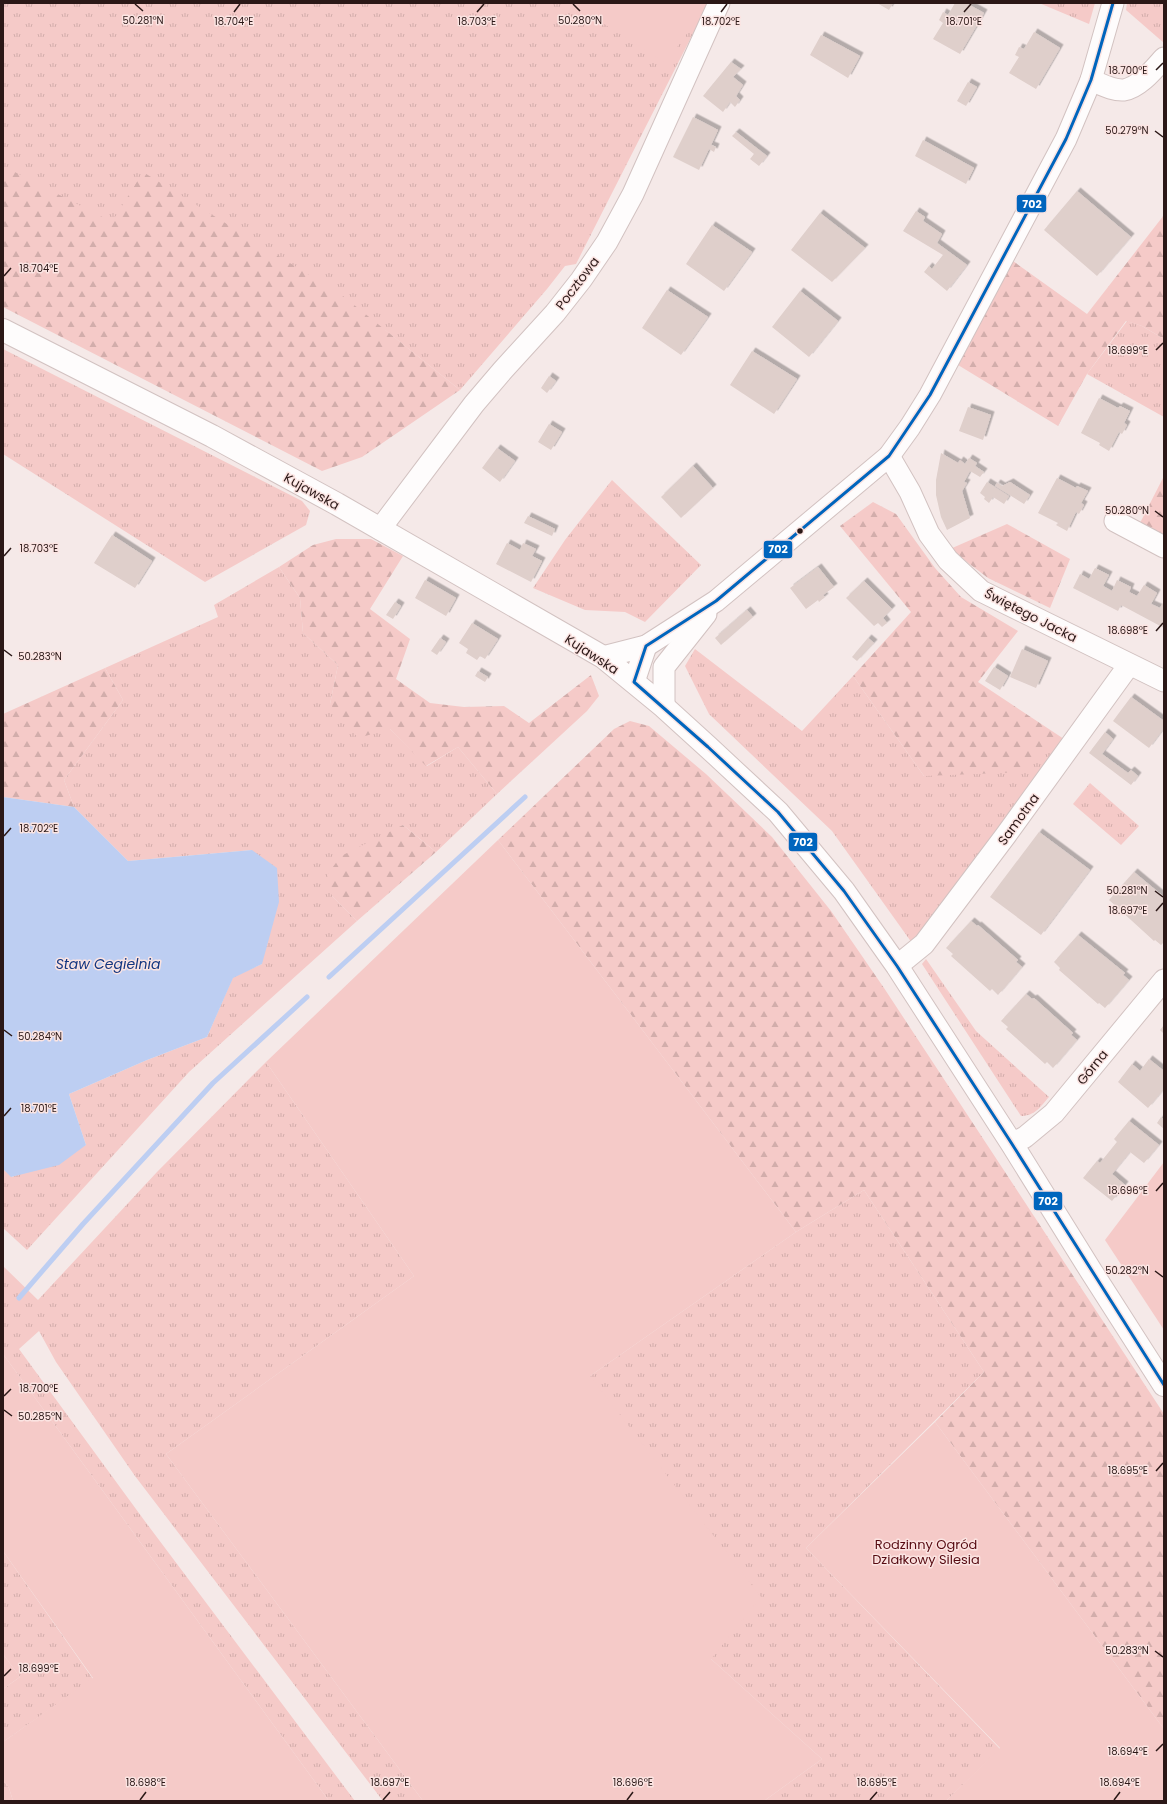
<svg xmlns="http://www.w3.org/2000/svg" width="1167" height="1804" font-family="Poppins,sans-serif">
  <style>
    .grass { fill: url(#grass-tufts) }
    .forest { fill: url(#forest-firs) }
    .garden { fill: #f5cac8 }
    .water { fill: #bdcef2 }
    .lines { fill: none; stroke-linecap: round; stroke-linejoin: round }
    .stream { stroke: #bdcef2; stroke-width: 5 }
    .building { fill: #dfcfcb; filter: url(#shadow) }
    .street-casing { stroke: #d2c2c1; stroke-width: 23 }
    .secondary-casing { stroke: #d2c2c1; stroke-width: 24 }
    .street { stroke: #fefcfc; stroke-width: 21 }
    .secondary { stroke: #fefcfc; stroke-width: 22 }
    .bus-1-casing { stroke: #fbe4e2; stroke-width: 6 }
    .bus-1 { stroke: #0065bd; stroke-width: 3 }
    .ticks { fill: none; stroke: #2b1817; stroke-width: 1.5 }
    .bus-dot { fill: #2b1817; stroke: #fbe4e2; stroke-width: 1.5 }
    .labels { text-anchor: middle; stroke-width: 3; stroke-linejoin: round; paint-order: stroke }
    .street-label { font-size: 13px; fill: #2b1817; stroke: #fbe4e2 }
    .park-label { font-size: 13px; fill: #560a11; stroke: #fbe4e2 }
    .water-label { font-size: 14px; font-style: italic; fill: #123580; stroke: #fbe4e2 }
    .ticks-label { font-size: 10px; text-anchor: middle; fill: #2b1817; stroke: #fbe4e2; stroke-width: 3; stroke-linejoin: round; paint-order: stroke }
    .line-badge { stroke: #fbe4e2; stroke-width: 1.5 }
    .badge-label { font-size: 11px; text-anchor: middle; font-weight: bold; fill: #fff }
  </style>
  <defs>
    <pattern id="grass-tufts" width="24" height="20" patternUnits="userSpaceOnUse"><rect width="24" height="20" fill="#f5cac8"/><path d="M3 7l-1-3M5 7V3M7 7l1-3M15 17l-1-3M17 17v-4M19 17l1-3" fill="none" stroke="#d2adab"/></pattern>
    <pattern id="forest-firs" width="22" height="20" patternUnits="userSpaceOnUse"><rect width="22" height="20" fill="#f5cac8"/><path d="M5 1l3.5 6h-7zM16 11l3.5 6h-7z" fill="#d2adab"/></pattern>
    <filter id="shadow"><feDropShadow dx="3.5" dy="-3.5" stdDeviation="0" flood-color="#0004"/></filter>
  </defs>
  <rect width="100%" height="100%" fill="#f5e9e8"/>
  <!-- grass -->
  <g class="grass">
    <polygon points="3,3 703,3 707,6 576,264 565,266 547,289 460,390 385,330 3,297"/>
    <polygon points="1039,3 1095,3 1089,24"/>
    <polygon points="1127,3 1164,3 1164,43 1126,10"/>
    <polygon points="1127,321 1142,326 1164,339 1164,417 1087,374"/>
    <polygon points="3,349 302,501 310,511 306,525 205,582 3,454"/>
    <polygon points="612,480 701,565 645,622 625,612 585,610 533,588 565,540"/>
    <polygon points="279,567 300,598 303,633 338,665 330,704 390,729 427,766 458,747 497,794 436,852 403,825 332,896 357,921 189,1072 27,1250 3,1228 3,1169 12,1177 86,1145 69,1094 147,1060 207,1037 233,977 262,964 252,850 128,861 74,807 64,780 123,700 105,668 218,617 214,605"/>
    <polygon points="695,649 802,731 853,676 924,776 1064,739 912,943 832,831 709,714 685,666"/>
    <polygon points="1090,783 1139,826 1121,845 1073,804"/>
    <path d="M926,959L976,1031L1049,1097C1040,1107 1035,1116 1021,1116L922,964Z"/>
    <polygon points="266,1062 414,1276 166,1454 423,1801 383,1801 135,1476 56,1362 39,1331 19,1349 144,1520 355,1801 329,1801 3,1354 3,1266 38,1300 157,1172"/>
    <polygon points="864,1190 984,1372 806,1548 1000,1749 946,1801 764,1801 822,1759 711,1659 590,1376 796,1232"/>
    <polygon points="3,1551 93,1679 3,1742 3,1689 20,1677 3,1654"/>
    <polygon points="3,1780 9,1788 13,1801 3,1801"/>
  </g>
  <!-- forest -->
  <g class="forest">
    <polygon points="3,168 11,170 112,222 143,172 343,296 460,390 362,457 322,471 3,307"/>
    <polygon points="1164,215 1164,339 1142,326 1126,321 1087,374 1058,426 958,365 1013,261 1087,314"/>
    <polygon points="1164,476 1164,534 1140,523"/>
    <polygon points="873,502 896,514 935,568 961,597 1018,631 978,682 1064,739 1023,772 924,776 853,676 911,612 840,526"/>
    <polygon points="1007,524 1070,559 1050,608 988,578 950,549"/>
    <polygon points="336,539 371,539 403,556 370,609 410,639 396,679 430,703 464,707 504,706 529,723 591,675 599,696 587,711 497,794 458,747 426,766 390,729 358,738 330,704 338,665 303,633 300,598 279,567 313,545"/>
    <polygon points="105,668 123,700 64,780 74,807 3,797 3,714"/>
    <polygon points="630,721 649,726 706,774 772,837 831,911 884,988 1164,1414 1164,1729 935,1422 984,1372 864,1190 796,1232 498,840 614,729"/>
    <polygon points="403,825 436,852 357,921 332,896 327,875 341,856"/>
  </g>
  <!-- garden -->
  <g class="garden">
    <polygon points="571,3 708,3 666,63"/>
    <polygon points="498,840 796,1232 590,1376 761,1597 711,1659 822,1759 764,1801 423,1801 166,1454 414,1276 266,1062"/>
    <polygon points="1164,1162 1164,1330 1105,1240"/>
    <polygon points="3,1354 329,1801 13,1801 9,1788 3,1780 3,1742 93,1678 3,1551"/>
    <polygon points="935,1422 1164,1729 1164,1801 946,1801 1000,1748 806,1548"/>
    <polygon points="3,1654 20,1677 3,1689"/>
  </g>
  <!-- water -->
  <polygon class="water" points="3,797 74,807 128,861 252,850 277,868 279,902 262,964 233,978 207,1037 147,1060 69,1094 86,1145 59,1165 11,1177 3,1169"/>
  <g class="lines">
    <!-- stream -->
    <g class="stream">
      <polyline points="329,977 525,797"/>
      <polyline points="19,1298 83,1224 213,1083 307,997"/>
    </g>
  </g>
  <!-- building -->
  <g class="building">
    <polygon points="877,3 893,3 889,10"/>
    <polygon points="955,3 966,3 984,13 960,54 933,39 943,23 939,20 943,12 948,15"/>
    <polygon points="1034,32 1060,48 1036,89 1009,73 1019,57 1015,55 1019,47 1024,49"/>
    <polygon points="821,35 860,56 848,78 810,55"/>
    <polygon points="731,62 741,69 733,77 743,85 736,96 740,100 735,107 730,102 723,112 703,96"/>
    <polygon points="968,82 977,87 966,106 957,101"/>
    <polygon points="693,117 718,130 711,145 716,147 714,152 709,149 699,170 673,157"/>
    <polygon points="736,132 767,156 759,166 750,159 754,154 732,136"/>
    <polygon points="923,140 974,168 966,184 915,156"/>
    <polygon points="1077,191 1131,237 1097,276 1044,230"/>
    <polygon points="916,211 925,217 923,221 942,234 937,243 967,265 947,291 924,272 929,266 932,269 943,255 903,231"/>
    <polygon points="820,213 865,248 832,282 791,250"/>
    <polygon points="712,225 752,252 724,291 686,264"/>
    <polygon points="667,290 708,317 681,355 642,328"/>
    <polygon points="800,291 838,321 809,357 772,327"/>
    <polygon points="752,351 797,379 774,414 730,385"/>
    <polygon points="549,376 556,381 547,393 541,388"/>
    <polygon points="1099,398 1118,408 1120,406 1130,411 1124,423 1127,425 1122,434 1119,432 1109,451 1099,445 1100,443 1081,433"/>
    <polygon points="968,407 991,415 983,440 959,431"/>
    <polygon points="549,424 562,432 551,450 538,442"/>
    <polygon points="497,448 515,461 500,482 482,468"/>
    <polygon points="941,453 958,463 960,460 965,464 969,458 977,463 975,466 984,472 980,477 970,471 964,482 967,483 962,491 970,518 947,530 941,517 936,495 936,480"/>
    <polygon points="693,466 713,488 681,518 661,497"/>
    <polygon points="1057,478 1076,488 1077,486 1088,491 1081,503 1084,505 1079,514 1076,512 1067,531 1056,525 1058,523 1038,513"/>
    <polygon points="987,482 1009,496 1004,504 993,497 989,503 984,499 985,497 980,493"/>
    <polygon points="1010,482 1030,495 1024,504 995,486 997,483 1002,486"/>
    <polygon points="528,516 555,529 552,536 524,523"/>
    <polygon points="112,535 152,561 135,588 94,563"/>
    <polygon points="507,543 520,550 523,543 536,549 532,556 542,561 531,582 496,564"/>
    <polygon points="818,567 834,587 823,595 825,597 819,602 818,600 806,609 790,588"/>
    <polygon points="1095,568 1109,575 1103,586 1112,591 1117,580 1131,587 1129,592 1137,596 1144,585 1157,593 1151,604 1160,608 1164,601 1164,628 1121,605 1118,611 1073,588 1080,574 1089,579"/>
    <polygon points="425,580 456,598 446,616 415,598"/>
    <polygon points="864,581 892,609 883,618 887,623 882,627 878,623 874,626 846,598"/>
    <polygon points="395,602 401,606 393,619 386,615"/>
    <polygon points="747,610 753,617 721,645 715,638"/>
    <polygon points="472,623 498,639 485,659 480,656 477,660 466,653 468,649 459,643"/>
    <polygon points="440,638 446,642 437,655 431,651"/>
    <polygon points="868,638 874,643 857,661 852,657"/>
    <polygon points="1022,649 1048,661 1036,688 1010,677"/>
    <polygon points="994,667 1008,676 1000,690 985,681"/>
    <polygon points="478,671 488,677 485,682 475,676"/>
    <polygon points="1131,697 1164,721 1164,728 1149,748 1113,721"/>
    <polygon points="1105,732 1113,739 1102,754 1128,773 1131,770 1138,776 1131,785 1089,753"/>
    <polygon points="1039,832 1090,870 1041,935 990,897"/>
    <polygon points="1134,872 1164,897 1164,942 1161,945 1155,940 1154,941 1109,900"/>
    <polygon points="971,921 977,926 978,925 1018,960 1016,962 1022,967 998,995 992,989 990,991 951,956 953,954 946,948"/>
    <polygon points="1078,935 1125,973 1123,975 1129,980 1105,1008 1099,1003 1098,1004 1059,970 1060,968 1054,962"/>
    <polygon points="1026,994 1032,999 1034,998 1073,1033 1071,1035 1077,1040 1053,1068 1047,1062 1045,1064 1006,1029 1008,1027 1001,1021"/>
    <polygon points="1164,1025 1164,1034 1160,1030"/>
    <polygon points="1149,1059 1164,1071 1164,1089 1148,1108 1118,1082 1132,1064 1140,1071"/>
    <polygon points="1161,1117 1164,1120 1164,1129 1157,1123"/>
    <polygon points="1129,1121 1159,1145 1144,1163 1130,1152 1112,1174 1125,1185 1112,1201 1083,1178 1097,1161 1100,1163 1117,1142 1114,1139"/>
  </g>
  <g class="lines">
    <!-- street casing -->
    <g class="street-casing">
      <g id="street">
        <path d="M1091,80C1101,84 1113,91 1124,90C1140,87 1154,69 1164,58"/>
        <polyline points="889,456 910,492 929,534 948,560 981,591 1164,681"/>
        <polyline points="1115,521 1164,547"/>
        <polyline points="380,529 474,404 503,370 555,313 581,280 607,242 633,194 719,3"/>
        <polyline points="603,657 646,646 716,601 889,456 910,427 930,395 1066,139 1091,80 1113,3"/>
        <polyline points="634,682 646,646"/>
        <polyline points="664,707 664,667 706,614"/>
        <polyline points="897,966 924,944 1006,835 1129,665"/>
        <polyline points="1012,1144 1025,1137 1054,1113 1164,980"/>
      </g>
    </g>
    <!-- secondary casing -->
    <g class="secondary-casing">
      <polyline id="secondary" points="3,330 212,436 337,504 603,657 664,707 708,747 778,812 844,891 897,966 1012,1144 1091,1271 1164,1385"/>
    </g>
    <!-- street -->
    <use href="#street" class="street"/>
    <!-- secondary -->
    <use href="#secondary" class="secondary"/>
    <!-- bus-1 casing -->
    <g class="bus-1-casing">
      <polyline id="bus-1" points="1113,3 1091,80 1066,139 930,395 889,456 716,601 646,646 634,682 708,747 778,812 844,891 897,966 1012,1144 1164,1385"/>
    </g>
    <!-- bus-1 -->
    <use href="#bus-1" class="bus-1"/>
  </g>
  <!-- ticks -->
  <path class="ticks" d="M135,4L143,11M573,4L580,11M234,12L240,4M477,12L484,4M721,12L727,4M964,12L971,4M1156,70L1163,63M1155,131L1163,137M4,276L11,268M1156,350L1163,343M1155,511L1163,517M4,556L11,548M1156,631L1163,623M4,650L12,656M4,836L11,828M1155,891L1163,897M1156,911L1163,903M4,1030L12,1036M4,1116L11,1108M1156,1191L1163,1183M1155,1271L1163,1277M4,1396L11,1389M4,1410L12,1416M1156,1471L1163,1463M1155,1651L1163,1657M4,1676L11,1669M1156,1751L1163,1744M140,1800L146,1792M383,1800L390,1792M627,1800L633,1792M870,1800L877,1792M1114,1800L1120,1792"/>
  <!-- markers -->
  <circle class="bus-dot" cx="800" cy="531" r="3.5"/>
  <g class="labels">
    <!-- street labels -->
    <g class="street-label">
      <text transform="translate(577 283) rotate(-53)" y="5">Pocztowa</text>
      <text transform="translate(312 491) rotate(29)" y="5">Kujawska</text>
      <text transform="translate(1031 615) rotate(27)" y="5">Świętego Jacka</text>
      <text transform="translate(592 654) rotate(33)" y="5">Kujawska</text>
      <text transform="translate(1018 819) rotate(-54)" y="5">Samotna</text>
      <text transform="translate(1092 1067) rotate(-51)" y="5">Górna</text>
    </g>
    <!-- park labels -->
    <g class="park-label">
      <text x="926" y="1549">Rodzinny Ogród<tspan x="926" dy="15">Działkowy Silesia</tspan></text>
    </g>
    <!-- water labels -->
    <g class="water-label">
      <text x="108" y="969">Staw Cegielnia</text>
    </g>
  </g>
  <g class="ticks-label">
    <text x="143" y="24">50.281°N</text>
    <text x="580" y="24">50.280°N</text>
    <text x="234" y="25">18.704°E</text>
    <text x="477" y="25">18.703°E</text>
    <text x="721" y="25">18.702°E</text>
    <text x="964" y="25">18.701°E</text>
    <text x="1128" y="74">18.700°E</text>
    <text x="1127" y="134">50.279°N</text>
    <text x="39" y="272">18.704°E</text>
    <text x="1128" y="354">18.699°E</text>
    <text x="1127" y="514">50.280°N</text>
    <text x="39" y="552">18.703°E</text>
    <text x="1128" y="634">18.698°E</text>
    <text x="40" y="660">50.283°N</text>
    <text x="39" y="832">18.702°E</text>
    <text x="1127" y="894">50.281°N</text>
    <text x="1128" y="914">18.697°E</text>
    <text x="40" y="1040">50.284°N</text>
    <text x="39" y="1112">18.701°E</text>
    <text x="1128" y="1194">18.696°E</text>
    <text x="1127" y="1274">50.282°N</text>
    <text x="39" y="1392">18.700°E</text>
    <text x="40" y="1420">50.285°N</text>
    <text x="1128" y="1474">18.695°E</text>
    <text x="1127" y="1654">50.283°N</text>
    <text x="39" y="1672">18.699°E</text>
    <text x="1128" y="1755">18.694°E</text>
    <text x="146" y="1786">18.698°E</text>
    <text x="390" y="1786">18.697°E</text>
    <text x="633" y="1786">18.696°E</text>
    <text x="877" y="1786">18.695°E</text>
    <text x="1120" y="1786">18.694°E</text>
  </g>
  <g class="line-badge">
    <rect x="1016" y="194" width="31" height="19" rx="4" fill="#0065bd"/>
    <rect x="763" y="540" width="30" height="19" rx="4" fill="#0065bd"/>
    <rect x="788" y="832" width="30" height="20" rx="4" fill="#0065bd"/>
    <rect x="1033" y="1191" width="30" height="20" rx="4" fill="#0065bd"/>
  </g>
  <g class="badge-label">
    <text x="1032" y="208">702</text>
    <text x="778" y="553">702</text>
    <text x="803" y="846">702</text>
    <text x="1048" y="1205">702</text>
  </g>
  <!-- border -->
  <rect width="1167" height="1804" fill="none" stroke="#2b1817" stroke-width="8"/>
</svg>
